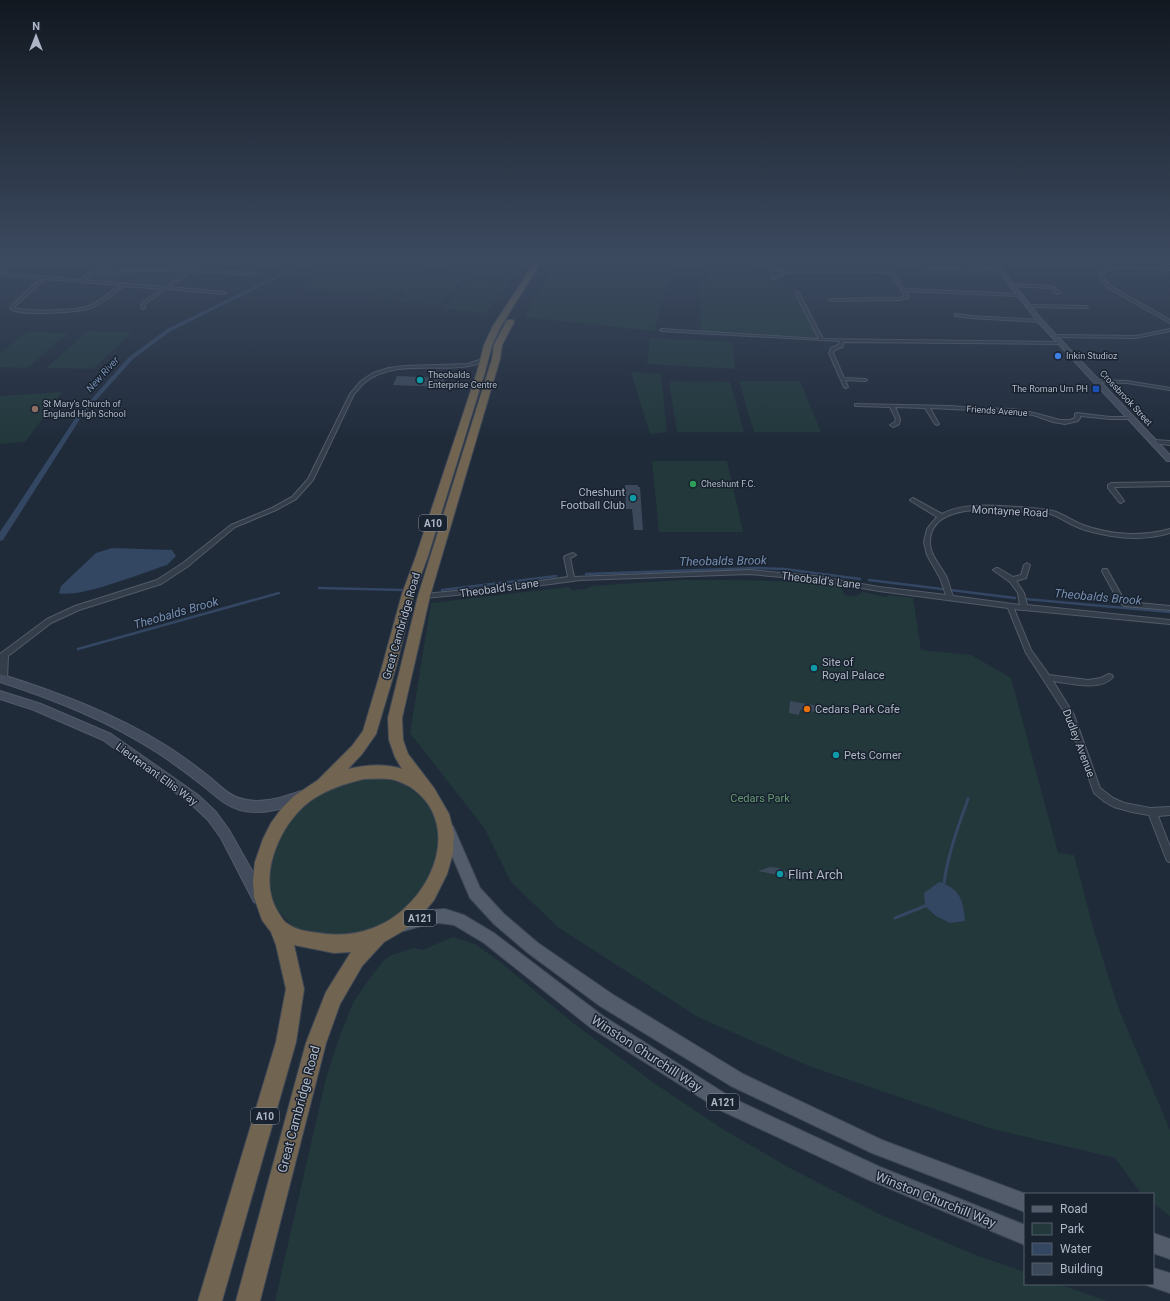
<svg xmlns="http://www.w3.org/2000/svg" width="1170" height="1301" font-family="Roboto,sans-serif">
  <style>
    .green { fill: #22383b }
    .water { fill: #334662 }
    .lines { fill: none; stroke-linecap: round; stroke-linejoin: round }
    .stream-far1 { stroke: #334662; stroke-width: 2.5 }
    .stream { stroke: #334662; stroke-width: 3 }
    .canal { fill: #334662; fill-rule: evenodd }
    .building { fill: #3c495a }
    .street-casing { stroke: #525a68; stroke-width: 2 }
    .secondary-casing { stroke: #525a68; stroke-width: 2 }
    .primary-casing { stroke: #3d4654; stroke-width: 2 }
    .highway-casing { stroke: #3f4755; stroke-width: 2 }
    .street { fill: #343d4a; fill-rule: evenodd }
    .secondary { fill: #424c5d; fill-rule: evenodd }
    .primary { fill: #525c6a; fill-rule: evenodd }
    .highway { fill: #716551; fill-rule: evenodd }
    .shop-dot { fill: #3f7fe0; stroke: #19222f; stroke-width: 1.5 }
    .culture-dot { fill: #0f9aa8; stroke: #19222f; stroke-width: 1.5 }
    .transit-dot { fill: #1a4fb4; stroke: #19222f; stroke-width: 1.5 }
    .education-dot { fill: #8d6e63; stroke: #19222f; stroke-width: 1.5 }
    .leisure-dot { fill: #2e9e5b; stroke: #19222f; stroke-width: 1.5 }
    .food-dot { fill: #e8710a; stroke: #19222f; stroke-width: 1.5 }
    .labels { text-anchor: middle; stroke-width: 3; stroke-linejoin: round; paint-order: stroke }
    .far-poi-label { font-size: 9px; fill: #afb7c7; stroke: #19222f; text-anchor: start }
    .far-street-label { font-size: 9px; fill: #afb7c7; stroke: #19222f }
    .far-water-label { font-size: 10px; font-style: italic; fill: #758eb0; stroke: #19222f }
    .shield { fill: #19222f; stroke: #828a99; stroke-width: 1 }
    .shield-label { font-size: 10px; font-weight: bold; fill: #afb7c7 }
    .poi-label { font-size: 11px; fill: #afb7c7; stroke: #19222f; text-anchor: start }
    .street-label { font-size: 11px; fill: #afb7c7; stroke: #19222f }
    .park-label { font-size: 11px; fill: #659872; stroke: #19222f }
    .water-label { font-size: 12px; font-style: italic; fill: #758eb0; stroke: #19222f }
    .near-poi-label { font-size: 13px; fill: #afb7c7; stroke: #19222f; text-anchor: start }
    .near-street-label { font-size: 13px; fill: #afb7c7; stroke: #19222f }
  </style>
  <rect width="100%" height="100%" fill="#202b3a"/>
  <!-- green -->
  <g class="green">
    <path d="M337,259H369L402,263L399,267H403L408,263L430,265L425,269L427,272L466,276L438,305L397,301L405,292H401L394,299L371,297L376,291H372L367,295L301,288L313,278V275C320,268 329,265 337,259Z"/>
    <polygon points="439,259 481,259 467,273 428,269"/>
    <polygon points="486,259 528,259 511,280 470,276"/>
    <polygon points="557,259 675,259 654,331 525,317"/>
    <polygon points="726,261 779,284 792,292 819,339 701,332 699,281 710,281 708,271 700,270 699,262"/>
    <polygon points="188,269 163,285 123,282 124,281 88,280 97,271"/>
    <polygon points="469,278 510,283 485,313 442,308"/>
    <polygon points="88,331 132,332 93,369 46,368"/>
    <polygon points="27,332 68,333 27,368 0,367 0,353"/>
    <polygon points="650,338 733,342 735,369 647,364"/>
    <polygon points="631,372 661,374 667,432 650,434"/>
    <polygon points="669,381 730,382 744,432 677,432"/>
    <polygon points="739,381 800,381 821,432 754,432"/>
    <polygon points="62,392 25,442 0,444 0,396"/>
    <polygon points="652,461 727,461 743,532 659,532"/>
    <path d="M682,580C734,580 785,580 837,585L841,588L845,595C855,598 855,596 863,592L886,597L889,595L913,598L921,650L971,655L1011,678L1058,853L1074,855L1094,931L1118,1007L1170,1130V1216L1153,1203V1194H1143L1140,1192L1115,1158L989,1128L809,1066L698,1017L559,928L511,882L485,829L410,733L431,603L569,587L572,590L586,589L592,586Z"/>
    <polygon points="372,778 393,781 402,784 411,789 426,801 435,818 438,828 439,839 437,861 420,894 390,923 351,938 302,932 292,926 277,909 269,888 269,865 281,831 306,803 327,790 360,779"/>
    <polygon points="453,937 475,944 499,961 573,1023 657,1085 721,1128 788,1167 879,1214 978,1256 1025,1272 1025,1284 1058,1284 1107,1301 275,1301 326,1078 339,1038 353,1003 367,982 384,960 392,955 414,948 422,950"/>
  </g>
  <!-- water -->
  <g class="water">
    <path d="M112,548L172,550L176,556L167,565C145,572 78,599 59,593L61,586L96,553Z"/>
    <path d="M939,882C960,889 963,899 965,921L950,923L936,916L925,906L924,893Z"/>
  </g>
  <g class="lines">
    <!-- stream-far1 -->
    <g class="stream-far1">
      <polyline points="586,574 758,568 784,569 860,579"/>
      <polyline points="869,580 1015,598"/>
      <polyline points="319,588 403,590"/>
      <polyline points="442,590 556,576"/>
      <polyline points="1025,599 1170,612"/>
      <polyline points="78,649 279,593"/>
    </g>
    <!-- stream -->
    <g class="stream">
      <path d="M944,883C948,854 958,827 968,799"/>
      <polyline points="895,918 925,906"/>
    </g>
    <!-- canal -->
    <polygon class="canal" points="310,259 315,259 171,331 133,359 82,416 3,540 0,541 0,532 78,414 129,357 167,329"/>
  </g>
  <!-- building -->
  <g class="building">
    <polygon points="397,376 445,378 442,387 393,385"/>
    <polygon points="625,485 638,485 638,487 640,487 643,530 634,530 632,509 626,509"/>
    <polygon points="790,701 825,707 824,713 800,710 799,715 789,713"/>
    <polygon points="770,867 779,868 796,877 796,879 758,871"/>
  </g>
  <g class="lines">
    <!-- street casing -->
    <g class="street-casing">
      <g id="street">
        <path d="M11,259H15L3,271L4,273L80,280L96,267L103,259H107L97,270L191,268L198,259H202L194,269L253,273L255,274L253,275L192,271L169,287L224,292L226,293L224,294L166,289L145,304V308L143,309L141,308L142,303L162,289L124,286C114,293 105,302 93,307C79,313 23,316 10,309L12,305L41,278L1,275L0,270ZM188,270L165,287L85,280L94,272ZM45,279L120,285C110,292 100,302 89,306C75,311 29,312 14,308L15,306Z"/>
        <polygon points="756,259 763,259 771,266 784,271 887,270 894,273 904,289 1019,294 1021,295 1019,296 906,291 909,296 908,298 900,300 831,301 829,300 830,299 900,298 905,296 892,275 886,272 785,273 781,277 773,279 772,279 772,277 779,275 782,272 769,268 760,260 744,263 742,262"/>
        <polygon points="929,267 999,268 1001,269 999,270 928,269"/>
        <path d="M1123,267L1170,268V270C1150,270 1119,264 1102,274L1105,280L1112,287L1170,320V323L1110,289L1102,282L1099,273L1104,270Z"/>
        <polygon points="1011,284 1052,286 1060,293 1057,294 1051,288 1010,286 1009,285"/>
        <polygon points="797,292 799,293 823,339 1060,342 1062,343 1060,344 844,342 842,347 835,350 833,353 844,378 865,379 867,380 865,381 845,380 848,387 846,388 844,387 829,353 831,348 838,345 840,341 662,331 660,330 662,329 819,339 795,293"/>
        <polygon points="1028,305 1086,306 1088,307 1086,308 1027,307 1026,306"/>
        <polygon points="956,314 971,316 1040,320 1042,321 1040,322 971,318 955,316 955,314"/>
        <polygon points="1170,329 1170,331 1136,338 1055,337 1053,336 1055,335 1136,336"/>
        <path d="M485,358H487V360C481,362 475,365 469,366C435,372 393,359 364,383C361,386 357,391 354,394L313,480L296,499L276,510L235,527L187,567L161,584L79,610L51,623L8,656L7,679L6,681H0V654L47,619L75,606L157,580L183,563L231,525L272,508L292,497L308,479L350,394L361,381L373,373L389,368L405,366L468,364Z"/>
        <polygon points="1096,380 1127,381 1170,388 1170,390 1127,383 1098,382 1096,382"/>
        <polygon points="855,404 951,406 972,408 1013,409 1034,413 1060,420 1070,420 1075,418 1075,414 1077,413 1110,417 1131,417 1133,418 1131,419 1110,419 1080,416 1080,418 1078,421 1065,424 1053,422 1033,415 1013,412 930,408 939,424 937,425 935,424 925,408 895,407 900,419 899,424 893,427 890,425 895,422 896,419 890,407 857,406 855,406"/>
        <polygon points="1155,440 1170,441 1170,445 1153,443 1152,442"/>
        <polygon points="1170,482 1170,486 1114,487 1124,501 1121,503 1119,502 1108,488 1108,485 1111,483"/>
        <path d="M913,498L942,514C964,502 995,506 1020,507C1031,508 1042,508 1053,511C1064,514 1072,521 1083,525C1110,535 1142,537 1170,529V533C1147,540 1124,539 1101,534C1092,532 1083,530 1075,526C1066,522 1058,516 1048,513C1038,511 1027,512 1017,511C991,509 928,503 930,544C931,556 940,565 946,576C949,582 950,590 953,596L1020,605L1018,593L1010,582L993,570L996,568H998L1013,577L1021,575L1024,565L1027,563L1030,565L1026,578L1016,581L1024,593L1027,605L1170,620V624L1014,609L1031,650L1049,675L1088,680L1101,678L1109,674L1112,675L1113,677C1101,692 1069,683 1053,681L1074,715L1100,788L1113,798L1124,803L1150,808L1170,807V815L1158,816L1170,847V862L1167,861L1149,815L1132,812L1114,807L1105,802L1094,793L1067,716L1026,653L1008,608L879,591L815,580L749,574L580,580L498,591L424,598L421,596L424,594L498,587L568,577L564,557L565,556L573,553L576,555L570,558L574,577L749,570L815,576L879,587L946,595L940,578L927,555L924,542L927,529L937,517L911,501L910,500Z"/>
        <polygon points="1103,569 1107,569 1123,598 1128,602 1170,606 1170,610 1124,606 1119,602 1102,571"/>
      </g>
    </g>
    <!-- secondary casing -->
    <g class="secondary-casing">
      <g id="secondary">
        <polygon points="989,259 994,259 1042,320 1170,455 1170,461 1167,461 1038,322"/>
        <path d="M0,674C57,692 113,713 165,745C181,755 197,767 212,779C220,786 228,795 239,798C259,805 282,798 301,791L305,792L307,796L305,800C285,808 262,816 240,810C224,805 215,795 202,785C188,774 173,763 158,753C109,721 55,700 0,682Z"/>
        <polygon points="0,691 41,704 111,734 198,795 216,812 229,830 264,892 266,897 264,902 259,904 254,902 221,838 208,820 190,803 103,740 34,710 0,699"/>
      </g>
    </g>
    <!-- primary casing -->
    <g class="primary-casing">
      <g id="primary">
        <polygon points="448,824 453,826 480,888 504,914 538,943 612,994 743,1074 882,1140 1026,1194 1025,1212 872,1153 731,1086 600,1006 528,953 494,924 470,898 441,830 443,826"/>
        <path d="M445,909L464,915L494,933L603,1016L732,1098L880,1167L1025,1225V1245L869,1180L720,1110L591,1028L484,943L454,925L439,923L421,926L404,931L399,929L397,924L399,919C413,913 429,909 445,909Z"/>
        <polygon points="1153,1233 1170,1239 1170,1259 1153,1253"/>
        <polygon points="1153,1268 1170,1273 1170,1293 1146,1285 1153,1284"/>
      </g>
    </g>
    <!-- highway casing -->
    <g class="highway-casing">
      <path id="highway" d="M537,259H543L501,326L492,345L485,372L428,556L414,594L396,667L376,734L362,754L348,769C366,765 385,763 402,769L395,757L389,740L388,718L418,596L492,359L494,345L507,320H513L514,322L502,345L500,359L430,596L402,718L403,740L408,754L434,788L449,814L454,833L453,853L447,874L434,900L420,917L403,931L384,942L362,966L340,1004L326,1043L260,1301H236L306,1043L326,992L351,952L334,953L294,945L304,989L296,1042L222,1301H198L276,1042L286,989L276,945L271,932L262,920L254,897L253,880L255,862L263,839L271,823L282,808L294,796L318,780L352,746L363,731L382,667L402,594L416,556L477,372L484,345L493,326ZM364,779C376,779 389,777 400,782C411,786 421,794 428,804C458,849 418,912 373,928C355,935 338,936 319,933C309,932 296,930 288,924C284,922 282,918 280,915C256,881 277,831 304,806C321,791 343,784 364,779Z"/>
    </g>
    <!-- street -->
    <use href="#street" class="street"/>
    <!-- secondary -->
    <use href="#secondary" class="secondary"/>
    <!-- primary -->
    <use href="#primary" class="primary"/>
    <!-- highway -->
    <use href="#highway" class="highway"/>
  </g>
  <!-- sky -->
  <linearGradient id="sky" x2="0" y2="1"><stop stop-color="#121820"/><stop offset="0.59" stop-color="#3c4a60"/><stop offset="1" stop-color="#3c4a60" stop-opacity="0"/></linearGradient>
  <rect width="1170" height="441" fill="url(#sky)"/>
  <!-- markers -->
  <circle class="shop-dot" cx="1058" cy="356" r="4"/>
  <g class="culture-dot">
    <circle cx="420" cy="380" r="4"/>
    <circle cx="633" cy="498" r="4"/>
    <circle cx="814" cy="668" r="4"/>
    <circle cx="836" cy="755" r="4"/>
    <circle cx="780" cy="874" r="4"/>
  </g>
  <rect class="transit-dot" x="1092" y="385" width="8" height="8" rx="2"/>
  <circle class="education-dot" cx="35" cy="409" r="4"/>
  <circle class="leisure-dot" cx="693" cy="484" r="4"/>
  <circle class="food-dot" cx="807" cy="709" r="4"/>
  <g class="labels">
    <!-- far-poi labels -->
    <g class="far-poi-label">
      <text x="1066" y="359">Inkin Studioz</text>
      <text x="428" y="378">Theobalds<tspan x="428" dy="10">Enterprise Centre</tspan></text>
      <text x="1088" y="392" text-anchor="end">The Roman Urn PH</text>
      <text x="43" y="407">St Mary's Church of<tspan x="43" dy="10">England High School</tspan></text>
      <text x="701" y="487">Cheshunt F.C.</text>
    </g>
    <!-- far-street labels -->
    <g class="far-street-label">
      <text transform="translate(1126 398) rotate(47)" y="3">Crossbrook Street</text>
      <text transform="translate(997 411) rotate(4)" y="3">Friends Avenue</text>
    </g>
    <!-- far-water labels -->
    <g class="far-water-label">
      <text transform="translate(102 374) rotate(-48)" y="4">New River</text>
    </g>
    <!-- shield labels -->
    <g class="shield">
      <rect x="419" y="515" width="28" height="16" rx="3"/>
      <rect x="404" y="910" width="32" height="16" rx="3"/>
      <rect x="707" y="1094" width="32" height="16" rx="3"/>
      <rect x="251" y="1108" width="28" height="16" rx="3"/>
    </g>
    <g class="shield-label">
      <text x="433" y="527">A10</text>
      <text x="420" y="922">A121</text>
      <text x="723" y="1106">A121</text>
      <text x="265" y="1120">A10</text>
    </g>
    <!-- poi labels -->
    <g class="poi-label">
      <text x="625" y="496" text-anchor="end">Cheshunt<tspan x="625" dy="13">Football Club</tspan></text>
      <text x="822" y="666">Site of<tspan x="822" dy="13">Royal Palace</tspan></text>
      <text x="815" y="713">Cedars Park Cafe</text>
      <text x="844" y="759">Pets Corner</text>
    </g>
    <!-- street labels -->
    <g class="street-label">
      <text transform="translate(1010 511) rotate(3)" y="4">Montayne Road</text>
      <text transform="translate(821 580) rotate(7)" y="4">Theobald's Lane</text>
      <text transform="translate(499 588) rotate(-8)" y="4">Theobald's Lane</text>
      <text transform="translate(401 626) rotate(-74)" y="4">Great Cambridge Road</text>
      <text transform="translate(1079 743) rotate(69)" y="4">Dudley Avenue</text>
      <text transform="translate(157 774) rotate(36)" y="4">Lieutenant Ellis Way</text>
    </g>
    <!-- park labels -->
    <g class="park-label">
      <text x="760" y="802">Cedars Park</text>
    </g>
    <!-- water labels -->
    <g class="water-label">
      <text transform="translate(723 561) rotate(-1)" y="4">Theobalds Brook</text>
      <text transform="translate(1098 597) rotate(5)" y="4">Theobalds Brook</text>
      <text transform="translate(176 613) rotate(-16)" y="4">Theobalds Brook</text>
    </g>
    <!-- near-poi labels -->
    <g class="near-poi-label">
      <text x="788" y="879">Flint Arch</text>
    </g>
    <!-- near-street labels -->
    <g class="near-street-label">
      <text transform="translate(647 1053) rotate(33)" y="5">Winston Churchill Way</text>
      <text transform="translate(298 1109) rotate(-75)" y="5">Great Cambridge Road</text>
      <text transform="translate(936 1199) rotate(22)" y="5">Winston Churchill Way</text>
    </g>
  </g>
  <!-- legend -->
  <rect x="1024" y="1193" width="130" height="92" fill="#19222f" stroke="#555e6c"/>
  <rect x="1032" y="1206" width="20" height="6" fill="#525c6a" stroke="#555e6c"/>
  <text x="1060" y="1213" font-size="12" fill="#afb7c7">Road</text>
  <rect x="1032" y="1223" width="20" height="12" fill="#22383b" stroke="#555e6c"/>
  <text x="1060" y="1233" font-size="12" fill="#afb7c7">Park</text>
  <rect x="1032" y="1243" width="20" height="12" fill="#334662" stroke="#555e6c"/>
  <text x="1060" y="1253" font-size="12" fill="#afb7c7">Water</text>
  <rect x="1032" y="1263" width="20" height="12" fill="#3c495a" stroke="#555e6c"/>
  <text x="1060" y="1273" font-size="12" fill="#afb7c7">Building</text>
  <!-- north arrow -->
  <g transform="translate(36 36)" stroke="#19222f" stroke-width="3" paint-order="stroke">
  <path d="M0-3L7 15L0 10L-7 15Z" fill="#afb7c7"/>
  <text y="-6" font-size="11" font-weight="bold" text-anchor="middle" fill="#afb7c7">N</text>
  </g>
</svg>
